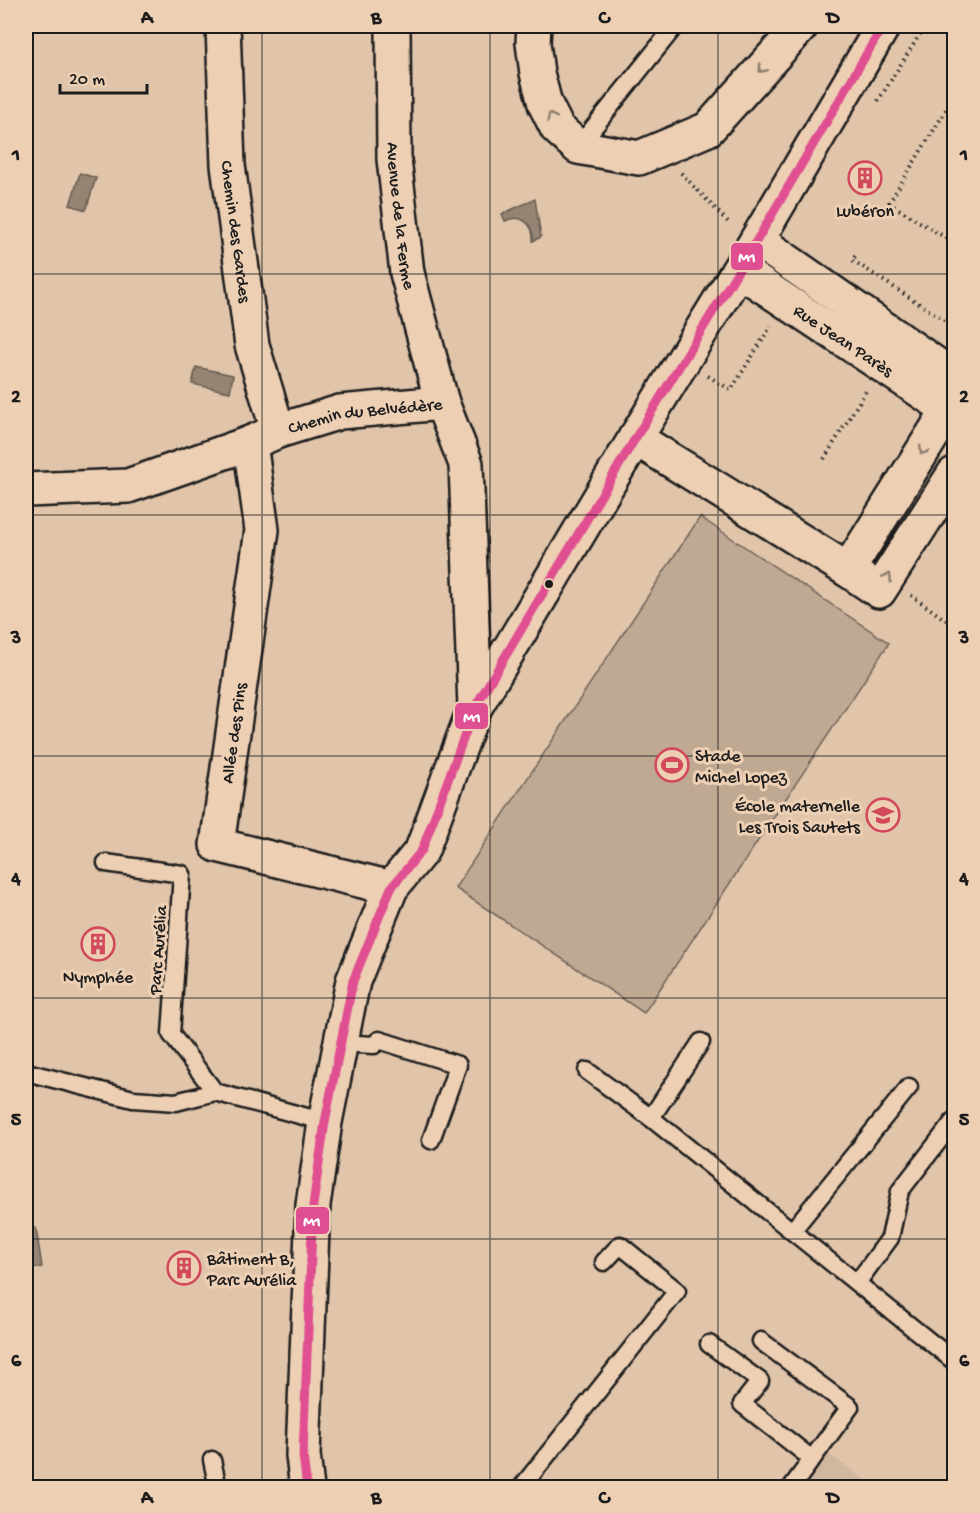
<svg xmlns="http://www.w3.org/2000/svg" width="980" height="1513" font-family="'Gochi Hand',sans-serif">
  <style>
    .built { fill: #d0b79f }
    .green { fill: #c0a993; stroke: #6e6258; stroke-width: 1.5 }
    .water { fill: #958473; stroke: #655a50; stroke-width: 1.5 }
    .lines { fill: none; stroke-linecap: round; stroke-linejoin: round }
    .lane-casing { stroke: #1c1c1c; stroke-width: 21 }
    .street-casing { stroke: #1c1c1c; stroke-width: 38 }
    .path { stroke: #1c1c1c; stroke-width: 4; stroke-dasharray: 1.5 4.5; stroke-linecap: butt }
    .lane { stroke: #edd0b4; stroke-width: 16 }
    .street { stroke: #edd0b4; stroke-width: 33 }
    .bus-1-casing { stroke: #edd0b4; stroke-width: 14 }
    .bus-1 { stroke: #e04f91; stroke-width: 9 }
    .oneway { stroke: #8f7f70 }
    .grid { fill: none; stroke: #1c1c1c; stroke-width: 1.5; stroke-opacity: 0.55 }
    .bus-dot { fill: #1c1c1c; stroke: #edd0b4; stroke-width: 2 }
    .labels { text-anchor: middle; stroke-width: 6; stroke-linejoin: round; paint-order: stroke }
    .poi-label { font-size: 18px; fill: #1c1c1c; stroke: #edd0b4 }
    .street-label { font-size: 18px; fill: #1c1c1c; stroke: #edd0b4 }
    .line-badge { stroke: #edd0b4; stroke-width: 2 }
    .badge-label { font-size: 16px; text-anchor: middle; font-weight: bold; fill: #fff }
    .neatline { fill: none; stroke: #1c1c1c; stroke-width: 2 }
    .grid-label { font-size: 20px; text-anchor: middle; font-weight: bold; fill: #1c1c1c }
  </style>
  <rect width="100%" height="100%" fill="#e0c5ab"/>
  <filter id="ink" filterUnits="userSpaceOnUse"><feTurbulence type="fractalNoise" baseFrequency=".0167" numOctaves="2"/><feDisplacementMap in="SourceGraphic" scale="12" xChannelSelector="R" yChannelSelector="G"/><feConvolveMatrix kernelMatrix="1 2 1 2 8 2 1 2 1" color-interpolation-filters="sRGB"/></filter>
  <g filter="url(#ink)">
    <!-- built -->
    <polygon class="built" points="827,1453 875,1487 802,1487"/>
    <!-- green -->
    <polygon class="green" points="700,517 889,643 644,1013 455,888"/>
    <!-- water -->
    <g class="water">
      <polygon points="80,173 96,178 86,210 70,205"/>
      <path d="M535,199L541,237L533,241C534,224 521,213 505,221L502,214Z"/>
      <polygon points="196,367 233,375 230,392 192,384"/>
      <polygon points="36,1228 42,1267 26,1269 26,1229"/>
    </g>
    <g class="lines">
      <!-- lane casing -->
      <g class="lane-casing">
        <g id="lane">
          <polyline points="578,147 675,26"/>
          <polyline points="106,863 182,874 171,1034 215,1092 325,1122"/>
          <polyline points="701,1042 651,1118 954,1361"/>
          <polyline points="339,1043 374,1045 379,1040 458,1065 431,1140"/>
          <polyline points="587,1071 651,1118"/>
          <polyline points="26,1072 133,1099 176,1102 215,1092"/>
          <polyline points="792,1231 909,1087"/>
          <polyline points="857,1283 890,1238 900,1191 954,1121"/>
          <polyline points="761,1341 850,1407 791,1488"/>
          <polyline points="709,1344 760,1381 742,1404 812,1459"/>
          <polyline points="212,1460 218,1488"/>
          <polyline points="521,1488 677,1291 620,1245 604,1262"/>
        </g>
      </g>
      <!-- street casing -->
      <g class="street-casing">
        <g id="street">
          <path id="s1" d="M223,26L228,165L252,345L278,431"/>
          <path id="s2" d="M393,26L394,159L407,273L442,403"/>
          <polyline points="534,26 533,43 537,73 545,104 557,128 578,147 639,158 708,129 801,26"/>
          <polyline points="757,240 954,377"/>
          <path id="s3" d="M739,270L954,413"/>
          <polyline points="954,401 848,570 879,591 954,474"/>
          <polyline points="635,438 848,570"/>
          <polyline points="250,443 262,530 217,845 391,888"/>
          <path id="s4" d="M26,490L128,486L250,443L278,431L340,412L442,403L466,464L475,707"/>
          <polyline points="307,1488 303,1455 313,1205 325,1122 353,981 391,888 422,850 475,707 633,442 757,240 883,26"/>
        </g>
      </g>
      <!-- path -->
      <g class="path">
        <polyline points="878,101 925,26"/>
        <polyline points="681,173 730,224"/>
        <polyline points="889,203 954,97"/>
        <polyline points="885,208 889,203 954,243"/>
        <polyline points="855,256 852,260 944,320 952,324 954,319"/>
        <polyline points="708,376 731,390 771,326"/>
        <polyline points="824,459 866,391"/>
        <polyline points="911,595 954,626"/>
      </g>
      <!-- lane -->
      <use href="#lane" class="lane"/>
      <!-- street -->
      <use href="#street" class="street"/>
      <!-- bus-1 casing -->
      <g class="bus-1-casing">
        <polyline id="bus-1" points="307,1488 303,1455 313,1205 325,1122 353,981 391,888 422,850 475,707 633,442 757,240 883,26"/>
      </g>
      <!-- bus-1 -->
      <use href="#bus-1" class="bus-1"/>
    </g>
    <!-- one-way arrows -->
    <defs><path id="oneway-chevron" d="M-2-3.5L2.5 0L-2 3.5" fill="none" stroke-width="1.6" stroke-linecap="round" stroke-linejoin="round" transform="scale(1.5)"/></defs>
    <g class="oneway">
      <use href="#oneway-chevron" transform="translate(762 69) rotate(132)"/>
      <use href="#oneway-chevron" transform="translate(551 117) rotate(-117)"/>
      <use href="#oneway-chevron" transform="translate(923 451) rotate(122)"/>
      <use href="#oneway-chevron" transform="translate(888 577) rotate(-57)"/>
    </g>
  </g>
  <!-- grid -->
  <path class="grid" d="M262,26V1488M490,26V1488M718,26V1488M26,274H954M26,515H954M26,756H954M26,998H954M26,1239H954"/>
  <!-- icons -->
  <defs>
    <g id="building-ring" transform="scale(1.725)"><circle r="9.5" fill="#edd0b4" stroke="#d1495b" stroke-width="1.5"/><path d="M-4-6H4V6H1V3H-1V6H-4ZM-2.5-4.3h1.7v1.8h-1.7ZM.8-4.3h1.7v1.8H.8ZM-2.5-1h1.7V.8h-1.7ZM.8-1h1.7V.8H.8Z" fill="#d1495b"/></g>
    <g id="stadium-ring" transform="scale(1.725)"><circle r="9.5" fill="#edd0b4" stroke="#d1495b" stroke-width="1.5"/><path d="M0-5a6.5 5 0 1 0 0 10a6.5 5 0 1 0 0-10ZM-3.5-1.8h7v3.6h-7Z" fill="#d1495b"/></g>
    <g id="school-ring" transform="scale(1.725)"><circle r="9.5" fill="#edd0b4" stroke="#d1495b" stroke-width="1.5"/><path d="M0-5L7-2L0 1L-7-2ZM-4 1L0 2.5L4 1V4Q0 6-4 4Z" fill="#d1495b"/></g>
  </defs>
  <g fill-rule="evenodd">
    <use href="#building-ring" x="865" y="178"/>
    <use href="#stadium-ring" x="672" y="765"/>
    <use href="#school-ring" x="883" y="815"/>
    <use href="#building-ring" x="98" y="944"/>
    <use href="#building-ring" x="184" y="1268"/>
  </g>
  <!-- markers -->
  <circle class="bus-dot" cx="549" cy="584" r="5"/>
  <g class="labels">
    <!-- poi labels -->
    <g class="poi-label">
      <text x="865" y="216">Lubéron</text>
      <text x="695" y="761" text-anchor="start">Stade<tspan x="695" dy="21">Michel Lopez</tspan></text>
      <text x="860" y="811" text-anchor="end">École maternelle<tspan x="860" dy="21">Les Trois Sautets</tspan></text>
      <text x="98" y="982">Nymphée</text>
      <text x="207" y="1264" text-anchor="start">Bâtiment B,<tspan x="207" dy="21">Parc Aurélia</tspan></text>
    </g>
    <!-- street labels -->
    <g class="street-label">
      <text dy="6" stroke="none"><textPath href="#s2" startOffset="190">Avenue de la Ferme</textPath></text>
      <text dy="6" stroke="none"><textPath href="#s1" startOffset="206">Chemin des Gardes</textPath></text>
      <text dy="6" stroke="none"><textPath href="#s3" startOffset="126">Rue Jean Parès</textPath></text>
      <text dy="6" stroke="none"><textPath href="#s4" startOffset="351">Chemin du Belvédère</textPath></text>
      <text transform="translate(233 733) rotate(-82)" y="6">Allée des Pins</text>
      <text transform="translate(157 950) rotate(-86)" y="6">Parc Aurélia</text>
    </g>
  </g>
  <g class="line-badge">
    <rect x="730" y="242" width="34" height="29" rx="6" fill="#e04f91"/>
    <rect x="454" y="702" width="35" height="28" rx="6" fill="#e04f91"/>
    <rect x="295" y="1206" width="35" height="29" rx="6" fill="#e04f91"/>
  </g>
  <g class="badge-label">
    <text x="747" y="262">M1</text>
    <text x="472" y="722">M1</text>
    <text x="312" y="1226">M1</text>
  </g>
  <!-- margin -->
  <rect width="980" height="1513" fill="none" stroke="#edd0b4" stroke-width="66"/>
  <!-- scale -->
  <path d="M60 84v9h87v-9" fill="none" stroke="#1c1c1c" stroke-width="3"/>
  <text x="69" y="84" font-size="18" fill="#1c1c1c" stroke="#edd0b4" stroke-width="4.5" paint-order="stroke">20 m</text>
  <rect x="33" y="33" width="914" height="1447" class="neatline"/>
  <g class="grid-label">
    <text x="147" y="23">A</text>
    <text x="376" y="23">B</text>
    <text x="604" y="23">C</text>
    <text x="833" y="23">D</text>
    <text x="16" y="160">1</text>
    <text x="964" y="160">1</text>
    <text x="16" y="402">2</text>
    <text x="964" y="402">2</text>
    <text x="16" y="643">3</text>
    <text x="964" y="643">3</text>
    <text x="16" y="884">4</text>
    <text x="964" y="884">4</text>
    <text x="16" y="1125">5</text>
    <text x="964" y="1125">5</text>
    <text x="16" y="1366">6</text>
    <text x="964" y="1366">6</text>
    <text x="147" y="1503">A</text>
    <text x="376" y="1503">B</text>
    <text x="604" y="1503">C</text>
    <text x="833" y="1503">D</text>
  </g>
</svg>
